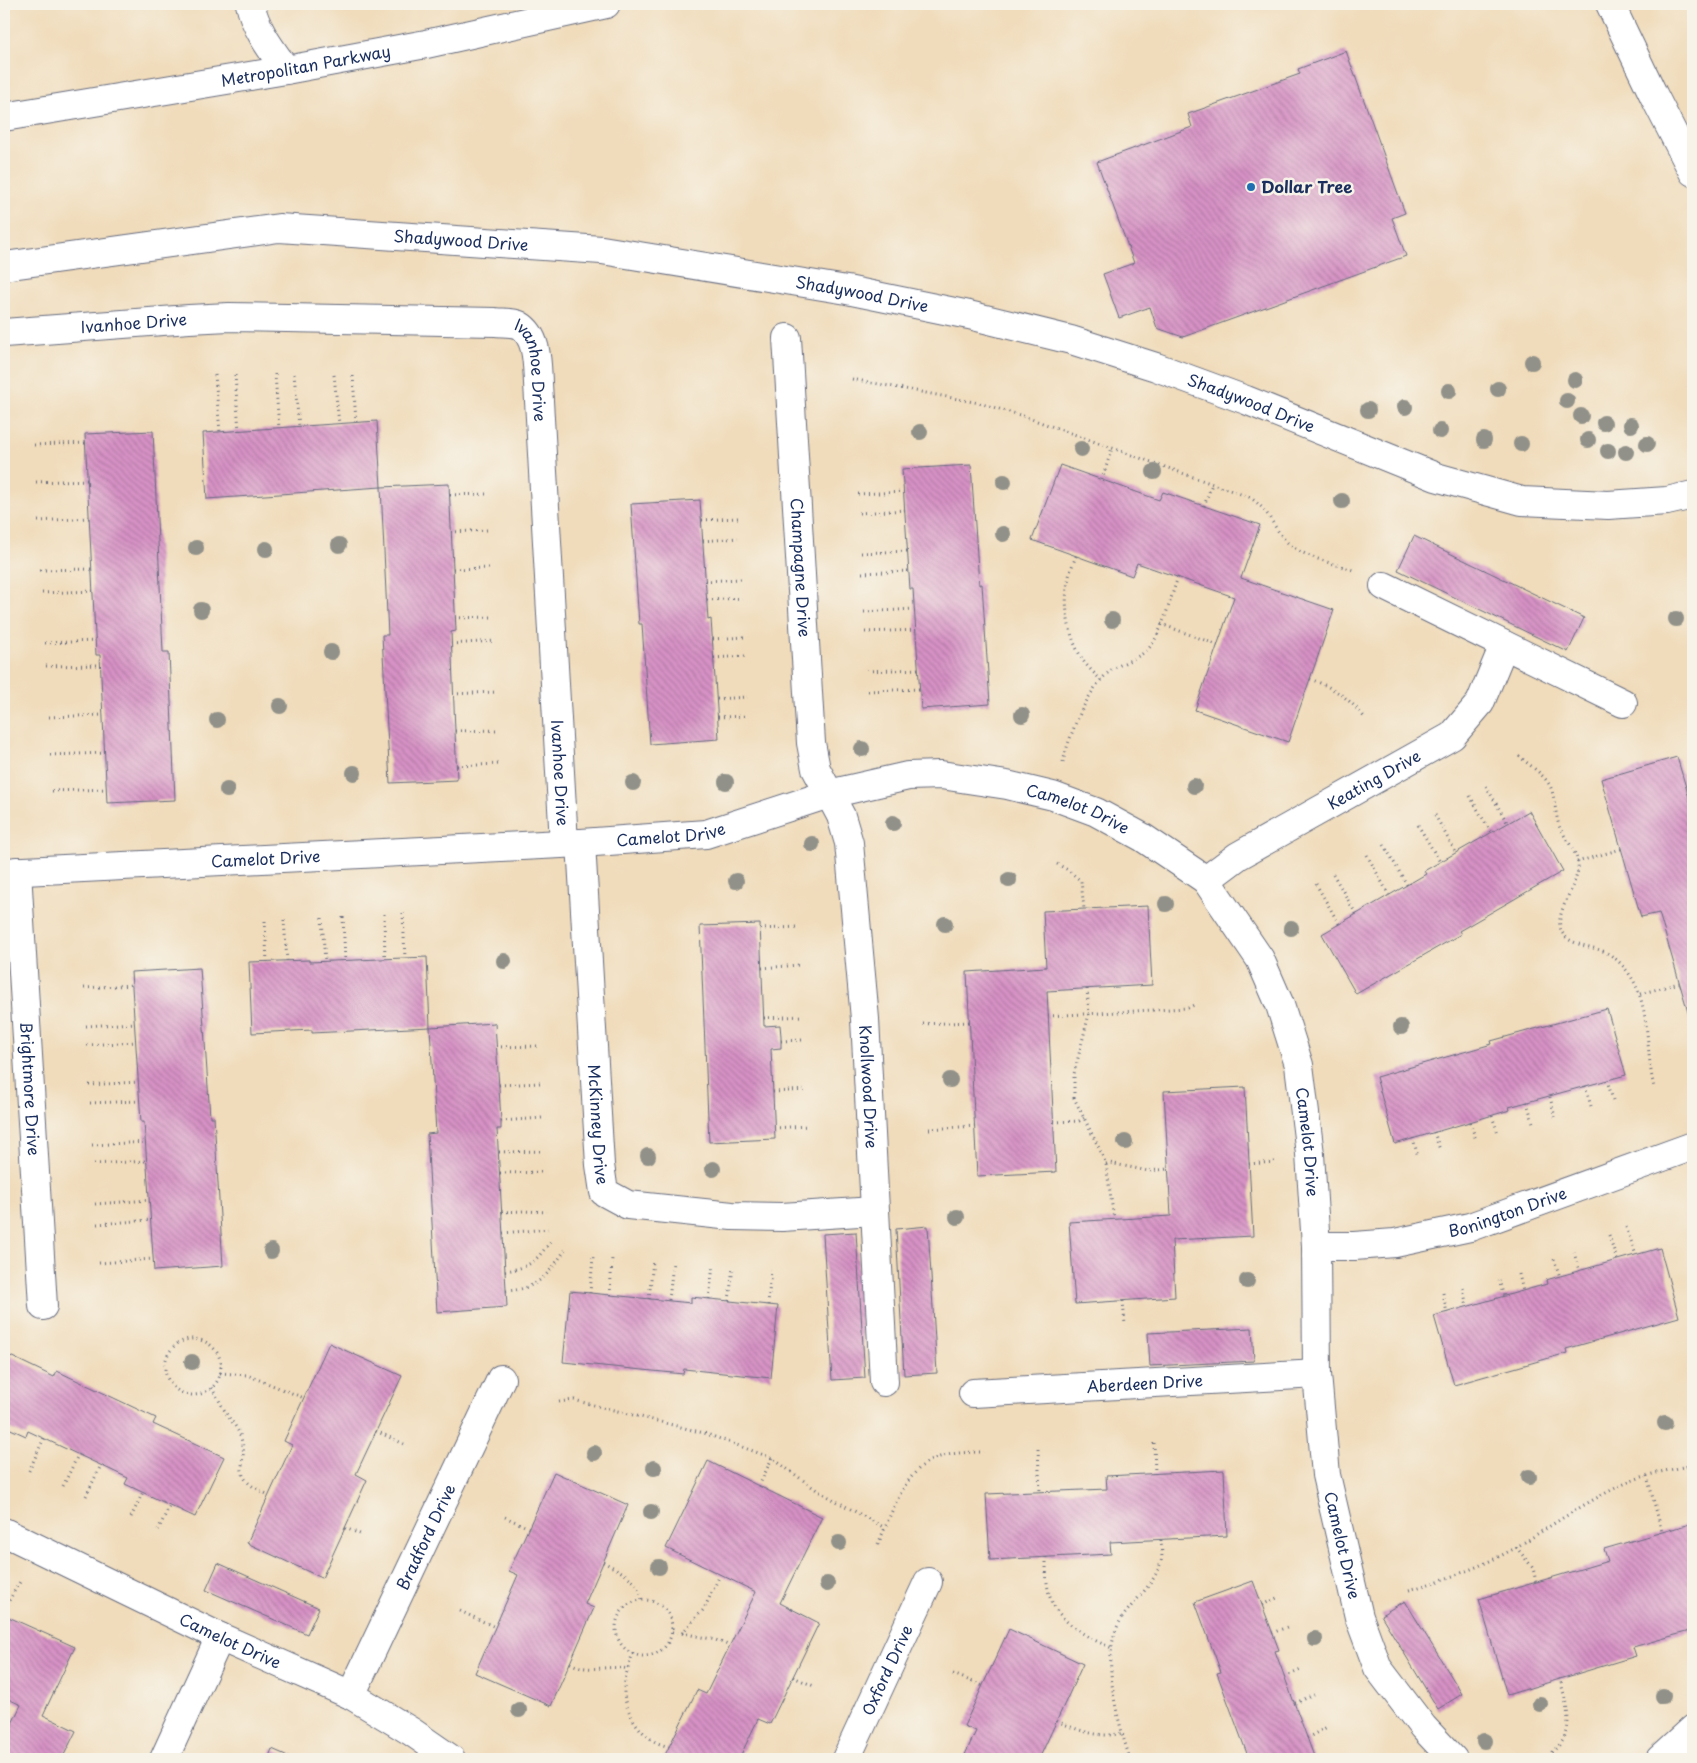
<svg xmlns="http://www.w3.org/2000/svg" width="1697" height="1763" font-family="'Playpen Sans',sans-serif">
  <style>
    .building { fill: url(#building-back-hatch) }
    .lines { fill: none; stroke-linecap: round; stroke-linejoin: round }
    .minor-casing { stroke: #666b7e; stroke-width: 30 }
    .major-casing { stroke: #666b7e; stroke-width: 30 }
    .path { stroke: #666b7e; stroke-width: 3; stroke-dasharray: 1 4; stroke-linecap: butt }
    .minor { stroke: #fff; stroke-width: 28 }
    .major { stroke: #fff; stroke-width: 28 }
    .tree { fill: #919189 }
    .poi-dot { fill: #1f6fb2; stroke: #f7f3e8; stroke-width: 2 }
    .labels { text-anchor: middle; stroke-width: 5; stroke-linejoin: round; paint-order: stroke }
    .street-label { font-size: 16px; fill: #1b2f5e; stroke: #f7f3e8 }
    .poi-label { font-size: 16px; font-weight: bold; fill: #1b2f5e; stroke: #f7f3e8; text-anchor: start }
  </style>
  <defs>
    <pattern id="building-back-hatch" width="6" height="6" patternUnits="userSpaceOnUse" patternTransform="scale(1.25)"><rect width="6" height="6" fill="#d792c5"/><path d="M-1 5l2 2M0 0l6 6M5-1l2 2" fill="none" stroke="#ae78a3"/></pattern>
  </defs>
  <rect width="100%" height="100%" fill="#f7f3e8"/>
  <filter id="ink" filterUnits="userSpaceOnUse"><feTurbulence type="fractalNoise" baseFrequency=".02" numOctaves="2"/><feDisplacementMap in="SourceGraphic" scale="10" xChannelSelector="R" yChannelSelector="G"/><feConvolveMatrix kernelMatrix="1 2 1 2 8 2 1 2 1" color-interpolation-filters="sRGB"/></filter>
  <filter id="wash" filterUnits="userSpaceOnUse"><feTurbulence type="fractalNoise" baseFrequency=".0096" numOctaves="4" result="noise"/><feDisplacementMap in="SourceGraphic" scale="20" xChannelSelector="R" yChannelSelector="G"/><feGaussianBlur stdDeviation="1.12" result="paint"/><feColorMatrix in="noise" values="0 0 0 0 0 0 0 0 0 0 0 0 0 0 0 0 0 1.4 0 .05"/><feComposite in="paint" operator="in"/></filter>
  <g filter="url(#wash)">
    <rect width="100%" height="100%" fill="#f0dbba"/>
    <g id="blocks">
      <!-- building -->
      <g class="building">
        <polygon points="1346,51 1405,213 1392,218 1406,256 1183,337 1157,328 1150,307 1119,318 1103,274 1134,263 1097,162 1192,127 1188,114 1300,74 1298,69"/>
        <polygon points="377,421 381,487 207,499 203,433"/>
        <polygon points="153,431 163,652 169,652 175,800 107,803 100,655 96,655 85,434"/>
        <polygon points="971,465 979,585 982,584 990,704 921,709 913,589 910,589 902,469"/>
        <polygon points="1060,465 1159,500 1163,492 1260,525 1241,578 1334,610 1288,742 1195,710 1234,597 1137,563 1132,576 1032,540"/>
        <polygon points="449,484 456,631 451,632 457,780 390,783 382,635 388,635 381,487"/>
        <polygon points="700,500 708,620 711,619 719,739 650,744 642,624 639,624 631,504"/>
        <polygon points="1414,536 1584,618 1568,652 1398,570"/>
        <polygon points="1677,757 1693,811 1693,1029 1659,913 1641,917 1601,779"/>
        <polygon points="1529,811 1563,871 1459,931 1461,934 1356,994 1322,934 1426,874 1424,871"/>
        <polygon points="1148,906 1152,985 1047,991 1056,1172 977,1176 967,972 1046,967 1043,911"/>
        <polygon points="760,924 764,1026 780,1025 781,1036 781,1048 771,1049 775,1139 709,1142 700,926"/>
        <polygon points="427,957 430,1027 312,1033 312,1030 252,1033 249,962 309,960 309,962"/>
        <polygon points="200,968 210,1117 214,1117 223,1266 154,1271 144,1122 141,1122 131,972"/>
        <polygon points="1607,1009 1626,1075 1509,1107 1510,1110 1395,1144 1376,1077 1492,1044 1491,1041"/>
        <polygon points="495,1023 501,1121 501,1129 497,1129 507,1307 437,1312 427,1134 436,1133 430,1027"/>
        <polygon points="1245,1087 1253,1236 1172,1240 1175,1297 1075,1304 1069,1222 1171,1216 1164,1091"/>
        <polygon points="928,1226 937,1373 904,1375 896,1229"/>
        <polygon points="856,1232 865,1378 832,1380 823,1234"/>
        <polygon points="1660,1248 1679,1317 1566,1349 1567,1353 1454,1385 1434,1316 1547,1284 1546,1280"/>
        <polygon points="570,1291 691,1303 691,1297 778,1306 771,1378 684,1369 683,1374 563,1362"/>
        <polygon points="1252,1328 1254,1361 1150,1366 1148,1333"/>
        <polygon points="329,1343 402,1376 356,1474 367,1480 322,1578 247,1543 292,1445 284,1441"/>
        <polygon points="4,1353 54,1377 57,1371 156,1418 153,1424 224,1457 195,1517 125,1484 128,1478 28,1431 26,1436 4,1426"/>
        <polygon points="708,1461 822,1517 780,1603 819,1623 770,1724 758,1719 739,1759 663,1759 697,1690 706,1694 756,1592 666,1548"/>
        <polygon points="1224,1470 1227,1536 1110,1542 1111,1554 990,1560 986,1494 1107,1489 1106,1476"/>
        <polygon points="554,1472 628,1505 585,1604 594,1608 551,1706 475,1673 518,1575 509,1571"/>
        <polygon points="1693,1523 1693,1630 1633,1647 1636,1656 1507,1695 1479,1599 1608,1561 1604,1549"/>
        <polygon points="218,1563 319,1608 307,1634 206,1590"/>
        <polygon points="1253,1581 1279,1650 1275,1651 1315,1759 1249,1759 1217,1673 1221,1672 1195,1602"/>
        <polygon points="1405,1601 1462,1694 1438,1709 1381,1615"/>
        <polygon points="4,1615 75,1647 43,1715 76,1731 62,1759 4,1759 4,1740 21,1705 4,1697"/>
        <polygon points="1009,1629 1083,1664 1039,1759 963,1759 976,1731 964,1726"/>
        <polygon points="272,1749 295,1759 268,1759"/>
      </g>
    </g>
  </g>
  <g filter="url(#ink)">
    <use href="#blocks" fill-opacity="0" stroke="#666b7e" stroke-width="1"/>
    <g class="lines">
      <!-- minor casing -->
      <g class="minor-casing">
        <g id="minor">
          <path id="s1" d="M4,266L279,228L602,250L847,290L969,315L1071,340L1156,367L1246,400L1436,477L1522,501L1608,505L1667,501L1693,495"/>
          <path id="s2" d="M4,333L189,319L229,317L495,322C502,323 513,322 519,325C538,336 537,364 538,383L564,843"/>
          <path id="s3" d="M787,338L811,743L816,769L841,816L849,843L865,1019L884,1382"/>
          <polyline points="1384,586 1623,703"/>
          <path id="s4" d="M581,843L600,1165L604,1192L628,1205L732,1216L782,1217L874,1211"/>
          <path id="s5" d="M17,871L43,1306"/>
          <path id="s6" d="M4,872L581,843L706,834L829,794L908,776L941,775L1007,785L1053,796L1096,812L1142,837L1206,880L1260,959L1280,1005L1299,1065L1310,1154L1316,1246L1317,1374L1326,1475L1359,1617L1378,1668L1423,1727L1453,1759"/>
          <path id="s7" d="M1206,880L1238,856L1452,736L1480,703L1504,645"/>
          <path id="s8" d="M1316,1246H1354L1395,1243L1470,1227L1693,1146"/>
          <path id="s9" d="M973,1393L1317,1374"/>
          <path id="s10" d="M4,1532L220,1637L351,1695L412,1732L451,1759"/>
          <path id="s11" d="M351,1695L501,1379"/>
          <polyline points="164,1759 220,1637"/>
          <path id="s12" d="M846,1759L928,1582"/>
          <polyline points="1660,1759 1693,1729"/>
        </g>
      </g>
      <!-- major casing -->
      <g class="major-casing">
        <g id="major">
          <path d="M250,4C256,30 271,49 286,70"/>
          <polyline points="1610,4 1654,96 1693,172"/>
          <path id="s13" d="M4,117L286,70L426,44L606,4"/>
        </g>
      </g>
      <!-- path -->
      <g class="path">
        <polyline points="275,374 279,428"/>
        <polyline points="294,374 299,426"/>
        <polyline points="215,375 220,432"/>
        <polyline points="235,375 239,431"/>
        <polyline points="334,375 339,424"/>
        <polyline points="353,376 356,422"/>
        <path d="M852,379L979,403L1023,416L1249,497C1270,510 1271,525 1286,541C1299,556 1335,564 1353,570"/>
        <polyline points="34,445 86,443"/>
        <polyline points="1102,480 1112,448"/>
        <polyline points="36,482 88,480"/>
        <polyline points="858,494 903,492"/>
        <polyline points="450,495 486,494"/>
        <polyline points="1204,506 1212,484"/>
        <polyline points="859,513 905,510"/>
        <polyline points="702,520 738,518"/>
        <polyline points="38,521 89,518"/>
        <polyline points="451,532 488,530"/>
        <polyline points="703,541 738,538"/>
        <polyline points="861,553 907,551"/>
        <path d="M1076,556C1073,564 1069,573 1068,582C1063,605 1069,637 1081,657C1086,666 1094,673 1101,680"/>
        <polyline points="453,569 490,568"/>
        <polyline points="40,570 92,569"/>
        <polyline points="862,573 909,571"/>
        <polyline points="705,581 741,579"/>
        <polyline points="42,593 93,591"/>
        <polyline points="707,600 742,598"/>
        <polyline points="864,612 914,609"/>
        <polyline points="455,618 492,617"/>
        <polyline points="1161,624 1218,645"/>
        <polyline points="865,632 916,630"/>
        <polyline points="713,639 744,637"/>
        <polyline points="45,643 95,641"/>
        <polyline points="451,644 494,641"/>
        <polyline points="714,658 745,656"/>
        <polyline points="46,666 101,665"/>
        <polyline points="867,671 918,669"/>
        <path d="M1310,679C1334,688 1348,697 1364,717"/>
        <polyline points="868,691 920,689"/>
        <polyline points="453,694 496,692"/>
        <polyline points="717,699 747,697"/>
        <polyline points="49,717 103,715"/>
        <polyline points="718,717 748,716"/>
        <polyline points="455,731 498,730"/>
        <polyline points="50,755 105,753"/>
        <path d="M1519,756C1529,765 1542,773 1549,784C1555,793 1555,816 1560,828C1566,840 1580,855 1578,869C1576,887 1554,914 1561,930C1568,947 1593,945 1607,953C1611,955 1616,959 1619,962C1653,994 1644,1046 1654,1087"/>
        <path d="M1063,762C1070,733 1087,690 1110,671C1122,662 1139,659 1149,648C1162,634 1171,596 1178,577"/>
        <polyline points="457,766 500,764"/>
        <polyline points="1486,786 1508,824"/>
        <polyline points="52,791 106,789"/>
        <polyline points="1470,796 1491,833"/>
        <polyline points="1435,815 1456,853"/>
        <polyline points="1418,825 1440,862"/>
        <polyline points="1384,845 1407,885"/>
        <polyline points="1367,855 1389,895"/>
        <polyline points="1577,862 1621,849"/>
        <polyline points="1057,864 1068,870 1081,881 1084,909"/>
        <polyline points="1333,874 1356,914"/>
        <polyline points="1316,884 1339,924"/>
        <polyline points="403,913 405,958"/>
        <polyline points="384,914 385,959"/>
        <polyline points="343,917 345,960"/>
        <polyline points="322,918 325,962"/>
        <polyline points="284,920 287,961"/>
        <polyline points="265,921 267,962"/>
        <polyline points="760,929 797,927"/>
        <polyline points="762,968 799,965"/>
        <polyline points="84,988 132,985"/>
        <polyline points="1087,989 1089,1014 1074,1074 1074,1098 1101,1152 1106,1164 1114,1219"/>
        <polyline points="1640,994 1679,983"/>
        <polyline points="1048,1016 1188,1008 1194,1005"/>
        <polyline points="764,1018 802,1016"/>
        <polyline points="923,1024 970,1022"/>
        <polyline points="86,1026 134,1023"/>
        <polyline points="781,1041 803,1040"/>
        <polyline points="87,1045 136,1042"/>
        <polyline points="496,1047 538,1046"/>
        <polyline points="1607,1080 1613,1100"/>
        <polyline points="89,1085 138,1082"/>
        <polyline points="499,1085 540,1083"/>
        <polyline points="1585,1086 1591,1106"/>
        <polyline points="773,1092 806,1090"/>
        <polyline points="1550,1097 1555,1117"/>
        <polyline points="1527,1102 1533,1123"/>
        <polyline points="90,1103 139,1101"/>
        <polyline points="1492,1116 1498,1133"/>
        <polyline points="501,1121 542,1118"/>
        <polyline points="1054,1122 1079,1121 1084,1118"/>
        <polyline points="1470,1122 1476,1140"/>
        <polyline points="774,1128 808,1126"/>
        <polyline points="929,1129 975,1126"/>
        <polyline points="1434,1132 1440,1150"/>
        <polyline points="1413,1138 1418,1157"/>
        <polyline points="92,1145 145,1142"/>
        <polyline points="499,1152 544,1151"/>
        <polyline points="94,1164 146,1161"/>
        <polyline points="1106,1164 1110,1163 1148,1171 1168,1169"/>
        <polyline points="1249,1164 1275,1162"/>
        <polyline points="500,1173 545,1172"/>
        <polyline points="95,1204 149,1200"/>
        <polyline points="502,1212 524,1211 547,1212"/>
        <polyline points="97,1224 150,1220"/>
        <polyline points="1626,1227 1636,1255"/>
        <polyline points="503,1233 548,1229"/>
        <polyline points="1609,1235 1617,1260"/>
        <polyline points="1574,1252 1579,1271"/>
        <polyline points="1554,1259 1560,1277"/>
        <polyline points="99,1263 153,1259"/>
        <path d="M505,1271C534,1267 536,1259 553,1239"/>
        <polyline points="1519,1274 1523,1291"/>
        <polyline points="1499,1280 1504,1297"/>
        <polyline points="1463,1288 1467,1307"/>
        <path d="M506,1291C538,1289 548,1275 565,1250"/>
        <polyline points="590,1293 593,1257"/>
        <polyline points="1443,1293 1447,1313"/>
        <polyline points="610,1295 612,1258"/>
        <polyline points="649,1299 653,1261"/>
        <polyline points="709,1299 713,1266"/>
        <polyline points="669,1300 673,1263"/>
        <polyline points="729,1301 733,1267"/>
        <polyline points="1123,1301 1125,1325"/>
        <polyline points="768,1305 771,1270"/>
        <circle cx="193" cy="1367" r="28"/>
        <polyline points="220,1373 247,1375 304,1398"/>
        <path d="M211,1388C217,1395 220,1403 225,1411C230,1421 238,1427 241,1438C245,1452 243,1453 242,1465C240,1482 256,1489 269,1495"/>
        <polyline points="559,1402 574,1400 704,1433 772,1458 818,1491 885,1528"/>
        <polyline points="376,1431 404,1444"/>
        <polyline points="1154,1443 1155,1474"/>
        <polyline points="1038,1449 1040,1492"/>
        <polyline points="29,1471 44,1438"/>
        <polyline points="1647,1476 1662,1532"/>
        <polyline points="63,1486 78,1455"/>
        <polyline points="759,1486 772,1458"/>
        <polyline points="86,1496 101,1465"/>
        <polyline points="131,1517 143,1492"/>
        <polyline points="505,1517 529,1528"/>
        <polyline points="345,1528 360,1534"/>
        <polyline points="158,1530 170,1505"/>
        <path d="M878,1544C890,1518 902,1477 928,1462C944,1453 965,1452 984,1452"/>
        <polyline points="1516,1547 1533,1568 1536,1582"/>
        <path d="M1046,1557C1046,1568 1046,1579 1048,1589C1053,1620 1086,1637 1112,1648"/>
        <path d="M603,1562C620,1571 639,1579 642,1600"/>
        <path d="M1409,1590C1446,1579 1482,1567 1515,1548C1551,1526 1585,1502 1624,1484C1645,1474 1670,1470 1693,1465"/>
        <circle cx="644" cy="1628" r="28"/>
        <polyline points="1262,1605 1279,1597"/>
        <polyline points="4,1609 21,1580"/>
        <polyline points="460,1611 495,1627"/>
        <polyline points="1689,1631 1693,1646"/>
        <polyline points="672,1632 682,1633 704,1609 720,1575"/>
        <polyline points="682,1633 716,1640 730,1646"/>
        <polyline points="1272,1633 1287,1627"/>
        <path d="M633,1653C629,1665 625,1676 624,1688C623,1706 636,1729 651,1739C656,1743 663,1745 669,1747"/>
        <path d="M570,1663C590,1674 608,1664 628,1669"/>
        <polyline points="953,1674 983,1686"/>
        <polyline points="793,1677 814,1686"/>
        <polyline points="1285,1677 1303,1669"/>
        <polyline points="1295,1703 1314,1695"/>
        <path d="M1057,1721C1077,1730 1100,1739 1122,1733"/>
        <polyline points="1307,1738 1327,1727"/>
        <path d="M1130,1759C1118,1721 1098,1654 1122,1618C1135,1599 1154,1585 1161,1562C1163,1555 1161,1546 1161,1539"/>
        <path d="M1544,1759C1549,1754 1556,1749 1561,1743C1575,1726 1564,1697 1560,1678"/>
      </g>
      <!-- minor -->
      <use href="#minor" class="minor"/>
      <!-- major -->
      <use href="#major" class="major"/>
    </g>
    <!-- trees -->
    <g class="tree">
      <circle cx="1532" cy="362" r="8"/>
      <circle cx="1575" cy="380" r="8"/>
      <circle cx="1498" cy="389" r="8"/>
      <circle cx="1449" cy="391" r="8"/>
      <circle cx="1567" cy="401" r="8"/>
      <circle cx="1405" cy="407" r="8"/>
      <circle cx="1368" cy="410" r="8"/>
      <circle cx="1581" cy="416" r="8"/>
      <circle cx="1604" cy="423" r="8"/>
      <circle cx="1631" cy="425" r="8"/>
      <circle cx="1440" cy="431" r="8"/>
      <circle cx="920" cy="432" r="8"/>
      <circle cx="1484" cy="440" r="8"/>
      <circle cx="1588" cy="440" r="8"/>
      <circle cx="1521" cy="444" r="8"/>
      <circle cx="1647" cy="444" r="8"/>
      <circle cx="1081" cy="449" r="8"/>
      <circle cx="1608" cy="451" r="8"/>
      <circle cx="1626" cy="452" r="8"/>
      <circle cx="1154" cy="472" r="8"/>
      <circle cx="1004" cy="482" r="8"/>
      <circle cx="1342" cy="501" r="8"/>
      <circle cx="1003" cy="534" r="8"/>
      <circle cx="339" cy="545" r="8"/>
      <circle cx="196" cy="548" r="8"/>
      <circle cx="266" cy="549" r="8"/>
      <circle cx="201" cy="610" r="8"/>
      <circle cx="1676" cy="619" r="8"/>
      <circle cx="1112" cy="620" r="8"/>
      <circle cx="331" cy="652" r="8"/>
      <circle cx="280" cy="706" r="8"/>
      <circle cx="1022" cy="715" r="8"/>
      <circle cx="217" cy="720" r="8"/>
      <circle cx="862" cy="749" r="8"/>
      <circle cx="354" cy="773" r="8"/>
      <circle cx="726" cy="782" r="8"/>
      <circle cx="633" cy="783" r="8"/>
      <circle cx="1194" cy="786" r="8"/>
      <circle cx="227" cy="790" r="8"/>
      <circle cx="893" cy="823" r="8"/>
      <circle cx="812" cy="844" r="8"/>
      <circle cx="1009" cy="880" r="8"/>
      <circle cx="736" cy="881" r="8"/>
      <circle cx="1166" cy="904" r="8"/>
      <circle cx="945" cy="924" r="8"/>
      <circle cx="1291" cy="928" r="8"/>
      <circle cx="504" cy="961" r="8"/>
      <circle cx="1401" cy="1027" r="8"/>
      <circle cx="950" cy="1080" r="8"/>
      <circle cx="1125" cy="1142" r="8"/>
      <circle cx="648" cy="1156" r="8"/>
      <circle cx="713" cy="1169" r="8"/>
      <circle cx="957" cy="1217" r="8"/>
      <circle cx="271" cy="1251" r="8"/>
      <circle cx="1247" cy="1281" r="8"/>
      <circle cx="192" cy="1362" r="8"/>
      <circle cx="1665" cy="1423" r="8"/>
      <circle cx="594" cy="1453" r="8"/>
      <circle cx="654" cy="1468" r="8"/>
      <circle cx="1529" cy="1477" r="8"/>
      <circle cx="651" cy="1512" r="8"/>
      <circle cx="839" cy="1543" r="8"/>
      <circle cx="659" cy="1567" r="8"/>
      <circle cx="827" cy="1584" r="8"/>
      <circle cx="1315" cy="1639" r="8"/>
      <circle cx="1663" cy="1696" r="8"/>
      <circle cx="1540" cy="1704" r="8"/>
      <circle cx="519" cy="1710" r="8"/>
      <circle cx="1484" cy="1741" r="8"/>
    </g>
  </g>
  <!-- markers -->
  <circle class="poi-dot" cx="1251" cy="187" r="5"/>
  <g class="labels">
    <!-- street labels -->
    <g class="street-label">
      <text dy="6" stroke="none"><textPath href="#s13" startOffset="306">Metropolitan Parkway</textPath></text>
      <text dy="6" stroke="none"><textPath href="#s1" startOffset="460">Shadywood Drive</textPath></text>
      <text dy="6" stroke="none"><textPath href="#s1" startOffset="865">Shadywood Drive</textPath></text>
      <text dy="6" stroke="none"><textPath href="#s2" startOffset="130">Ivanhoe Drive</textPath></text>
      <text dy="6" stroke="none"><textPath href="#s2" startOffset="565">Ivanhoe Drive</textPath></text>
      <text dy="6" stroke="none"><textPath href="#s1" startOffset="1270">Shadywood Drive</textPath></text>
      <text dy="6" stroke="none"><textPath href="#s3" startOffset="230">Champagne Drive</textPath></text>
      <text dy="6" stroke="none"><textPath href="#s2" startOffset="970">Ivanhoe Drive</textPath></text>
      <text dy="6" stroke="none"><textPath href="#s7" startOffset="196">Keating Drive</textPath></text>
      <text dy="6" stroke="none"><textPath href="#s6" startOffset="1088">Camelot Drive</textPath></text>
      <text dy="6" stroke="none"><textPath href="#s6" startOffset="668">Camelot Drive</textPath></text>
      <text dy="6" stroke="none"><textPath href="#s6" startOffset="262">Camelot Drive</textPath></text>
      <text dy="6" stroke="none"><textPath href="#s3" startOffset="758">Knollwood Drive</textPath></text>
      <text dy="6" stroke="none"><textPath href="#s5" startOffset="218">Brightmore Drive</textPath></text>
      <text dy="6" stroke="none"><textPath href="#s4" startOffset="282">McKinney Drive</textPath></text>
      <text dy="6" stroke="none"><textPath href="#s6" startOffset="1522">Camelot Drive</textPath></text>
      <text dy="6" stroke="none"><textPath href="#s8" startOffset="196">Bonington Drive</textPath></text>
      <text dy="6" stroke="none"><textPath href="#s9" startOffset="172">Aberdeen Drive</textPath></text>
      <text dy="6" stroke="none"><textPath href="#s11" startOffset="175">Bradford Drive</textPath></text>
      <text dy="6" stroke="none"><textPath href="#s6" startOffset="1928">Camelot Drive</textPath></text>
      <text dy="6" stroke="none"><textPath href="#s10" startOffset="251">Camelot Drive</textPath></text>
      <text dy="6" stroke="none"><textPath href="#s12" startOffset="98">Oxford Drive</textPath></text>
    </g>
    <!-- poi labels -->
    <g class="poi-label">
      <text x="1261" y="193">Dollar Tree</text>
    </g>
  </g>
  <!-- margin -->
  <rect width="1697" height="1763" fill="none" stroke="#f7f3e8" stroke-width="20"/>
</svg>
